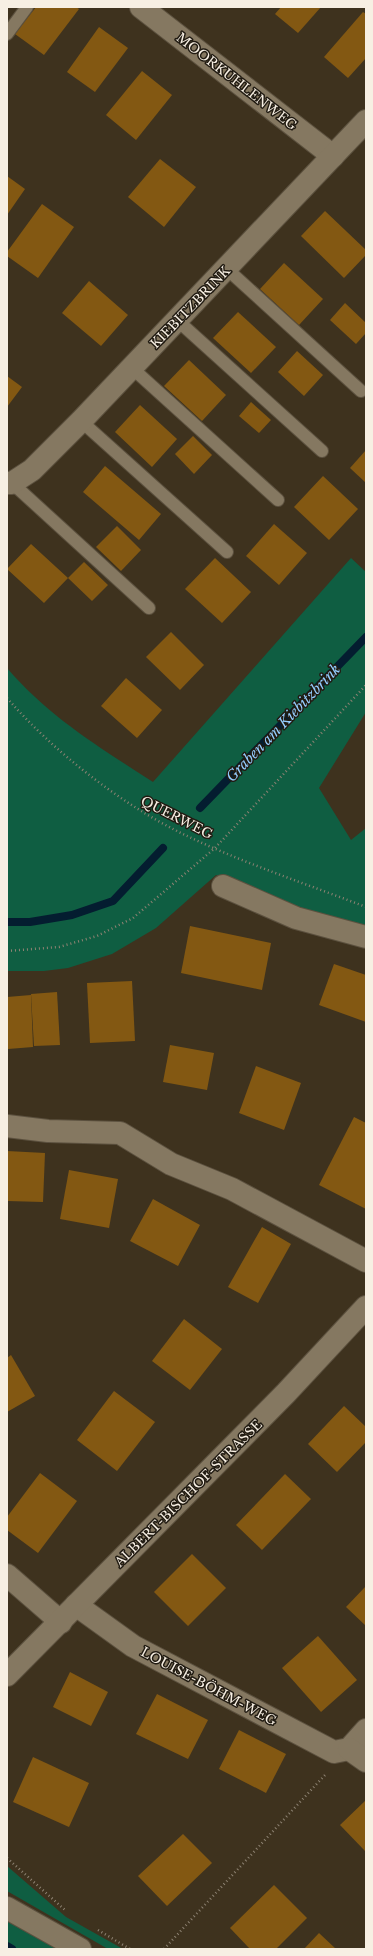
<svg xmlns="http://www.w3.org/2000/svg" width="373" height="1956" font-family="'Libre Baskerville',serif">
  <style>
    .green { fill: #0f5e42 }
    .lines { fill: none; stroke-linecap: round; stroke-linejoin: round }
    .stream { stroke: #041d30; stroke-width: 8 }
    .building { fill: #835812 }
    .service-casing { stroke: #5c513f; stroke-width: 14 }
    .minor-casing { stroke: #5c513f; stroke-width: 24 }
    .path { stroke: #8e8373; stroke-width: 2.5; stroke-dasharray: 1 3; stroke-linecap: butt }
    .service { stroke: #857861; stroke-width: 12 }
    .minor { stroke: #857861; stroke-width: 22 }
    .labels { text-anchor: middle; stroke-width: 3; stroke-linejoin: round; paint-order: stroke }
    .street-label { font-size: 13px; fill: #f7efe3; stroke: #211b12 }
    .water-label { font-size: 14px; font-style: italic; fill: #94cdff; stroke: #211b12 }
  </style>
  <rect width="100%" height="100%" fill="#3e321e"/>
  <!-- green -->
  <g class="green">
    <path d="M351,558L366,572V712L319,788L351,840L366,828V931L299,912L216,875L156,928L112,954L68,968L44,971H7V668C49,717 99,747 153,782Z"/>
    <polygon points="7,1866 66,1917 123,1949 108,1949 7,1891"/>
    <polygon points="7,1920 61,1949 7,1949"/>
  </g>
  <g class="lines">
    <!-- stream -->
    <g class="stream">
      <polyline points="200,808 366,637"/>
      <polyline points="7,922 30,922 72,915 113,901 163,848"/>
      <polyline points="7,1946 12,1949"/>
    </g>
  </g>
  <!-- building -->
  <g class="building">
    <polygon points="36,7 76,7 79,9 44,55 15,34"/>
    <polygon points="281,7 321,7 298,33 275,14"/>
    <polygon points="363,12 366,14 366,58 348,78 324,57"/>
    <polygon points="99,27 128,48 95,92 67,72"/>
    <polygon points="142,71 172,95 136,140 106,115"/>
    <polygon points="160,159 196,187 164,227 128,197"/>
    <polygon points="7,176 25,189 7,215"/>
    <polygon points="42,204 74,227 38,278 7,256 7,252"/>
    <polygon points="325,211 366,250 366,255 344,278 301,236"/>
    <polygon points="284,263 323,299 299,325 260,289"/>
    <polygon points="89,281 128,315 101,346 62,313"/>
    <polygon points="345,303 366,323 366,333 356,344 330,320"/>
    <polygon points="238,312 276,347 251,373 213,338"/>
    <polygon points="297,351 323,375 304,396 278,372"/>
    <polygon points="189,360 226,395 202,421 164,386"/>
    <polygon points="7,376 22,387 7,407"/>
    <polygon points="251,402 271,420 259,433 239,416"/>
    <polygon points="140,405 177,439 152,467 115,432"/>
    <polygon points="193,436 212,455 194,474 175,454"/>
    <polygon points="366,450 366,483 350,468"/>
    <polygon points="105,466 161,514 139,540 83,492"/>
    <polygon points="323,476 358,509 329,540 294,507"/>
    <polygon points="274,524 307,553 279,585 246,556"/>
    <polygon points="117,526 141,550 121,571 96,547"/>
    <polygon points="31,544 68,578 84,562 108,585 92,601 68,578 44,603 7,569"/>
    <polygon points="215,558 251,592 222,623 185,589"/>
    <polygon points="171,632 204,665 180,690 146,657"/>
    <polygon points="126,678 162,710 137,738 101,706"/>
    <polygon points="190,926 271,943 262,990 181,973"/>
    <polygon points="334,964 366,975 366,1022 319,1005"/>
    <polygon points="132,981 135,1041 90,1043 87,983"/>
    <polygon points="57,992 60,1045 34,1046 31,994"/>
    <polygon points="31,995 33,1047 8,1049 7,997"/>
    <polygon points="170,1045 214,1053 207,1090 163,1082"/>
    <polygon points="256,1066 301,1083 284,1130 239,1113"/>
    <polygon points="354,1117 366,1123 366,1209 319,1185"/>
    <polygon points="7,1151 45,1153 43,1202 7,1201"/>
    <polygon points="69,1170 118,1179 109,1228 60,1219"/>
    <polygon points="153,1199 200,1225 178,1266 130,1241"/>
    <polygon points="262,1227 291,1244 258,1303 228,1287"/>
    <polygon points="184,1319 222,1349 190,1390 152,1361"/>
    <polygon points="11,1355 35,1396 7,1412 7,1358"/>
    <polygon points="114,1391 155,1422 117,1471 77,1440"/>
    <polygon points="344,1406 366,1427 366,1442 337,1472 308,1444"/>
    <polygon points="40,1473 77,1501 38,1553 7,1530 7,1517"/>
    <polygon points="285,1474 311,1499 262,1550 236,1525"/>
    <polygon points="192,1554 226,1588 188,1626 154,1592"/>
    <polygon points="366,1586 366,1626 346,1607"/>
    <polygon points="318,1636 357,1680 321,1712 282,1668"/>
    <polygon points="70,1672 108,1692 91,1726 53,1707"/>
    <polygon points="157,1694 208,1720 188,1759 136,1734"/>
    <polygon points="239,1730 286,1754 266,1793 219,1769"/>
    <polygon points="33,1757 89,1783 69,1827 13,1802"/>
    <polygon points="366,1800 366,1852 340,1825"/>
    <polygon points="183,1834 212,1863 167,1906 138,1876"/>
    <polygon points="274,1885 307,1918 276,1949 250,1949 230,1928"/>
    <polygon points="319,1933 336,1949 304,1949"/>
  </g>
  <g class="lines">
    <!-- service casing -->
    <g class="service-casing">
      <g id="service">
        <polyline points="7,34 27,7"/>
        <polyline points="227,269 361,391"/>
        <polyline points="177,320 322,451"/>
        <polyline points="132,368 278,500"/>
        <polyline points="81,421 227,552"/>
        <polyline points="12,483 149,608"/>
      </g>
    </g>
    <!-- minor casing -->
    <g class="minor-casing">
      <g id="minor">
        <polyline points="141,7 333,156"/>
        <polyline points="7,483 12,483 32,470 81,421 366,121"/>
        <polyline points="223,886 296,918 366,937"/>
        <polyline points="7,1126 48,1131 120,1133 171,1164 232,1189 366,1261"/>
        <polyline points="7,1575 61,1622"/>
        <polyline points="76,1605 133,1646 334,1752 349,1749 366,1730"/>
        <polyline points="7,1675 286,1393 366,1307"/>
        <polyline points="349,1749 366,1761"/>
        <polyline points="7,1908 80,1949"/>
      </g>
    </g>
    <!-- path -->
    <g class="path">
      <path d="M7,698C53,751 118,802 181,833C240,862 304,883 366,907"/>
      <polyline points="7,951 59,947 97,936 133,918 215,848 366,685"/>
      <polyline points="7,1858 65,1910"/>
      <polyline points="98,1930 130,1949"/>
      <polyline points="164,1949 325,1775"/>
    </g>
    <!-- service -->
    <use href="#service" class="service"/>
    <!-- minor -->
    <use href="#minor" class="minor"/>
  </g>
  <g class="labels">
    <!-- street labels -->
    <g class="street-label">
      <text transform="translate(237 81) rotate(38)" y="5">MOORKUHLENWEG</text>
      <text transform="translate(190 307) rotate(-46)" y="5">KIEBITZBRINK</text>
      <text transform="translate(177 817) rotate(27)" y="5">QUERWEG</text>
      <text transform="translate(188 1493) rotate(-45)" y="5">ALBERT-BISCHOF-STRASSE</text>
      <text transform="translate(209 1686) rotate(28)" y="5">LOUISE-BÖHM-WEG</text>
    </g>
    <!-- water labels -->
    <g class="water-label">
      <text transform="translate(283 723) rotate(-46)" y="5">Graben am Kiebitzbrink</text>
    </g>
  </g>
  <!-- border -->
  <rect width="373" height="1956" fill="none" stroke="#f7efe3" stroke-width="16"/>
</svg>
